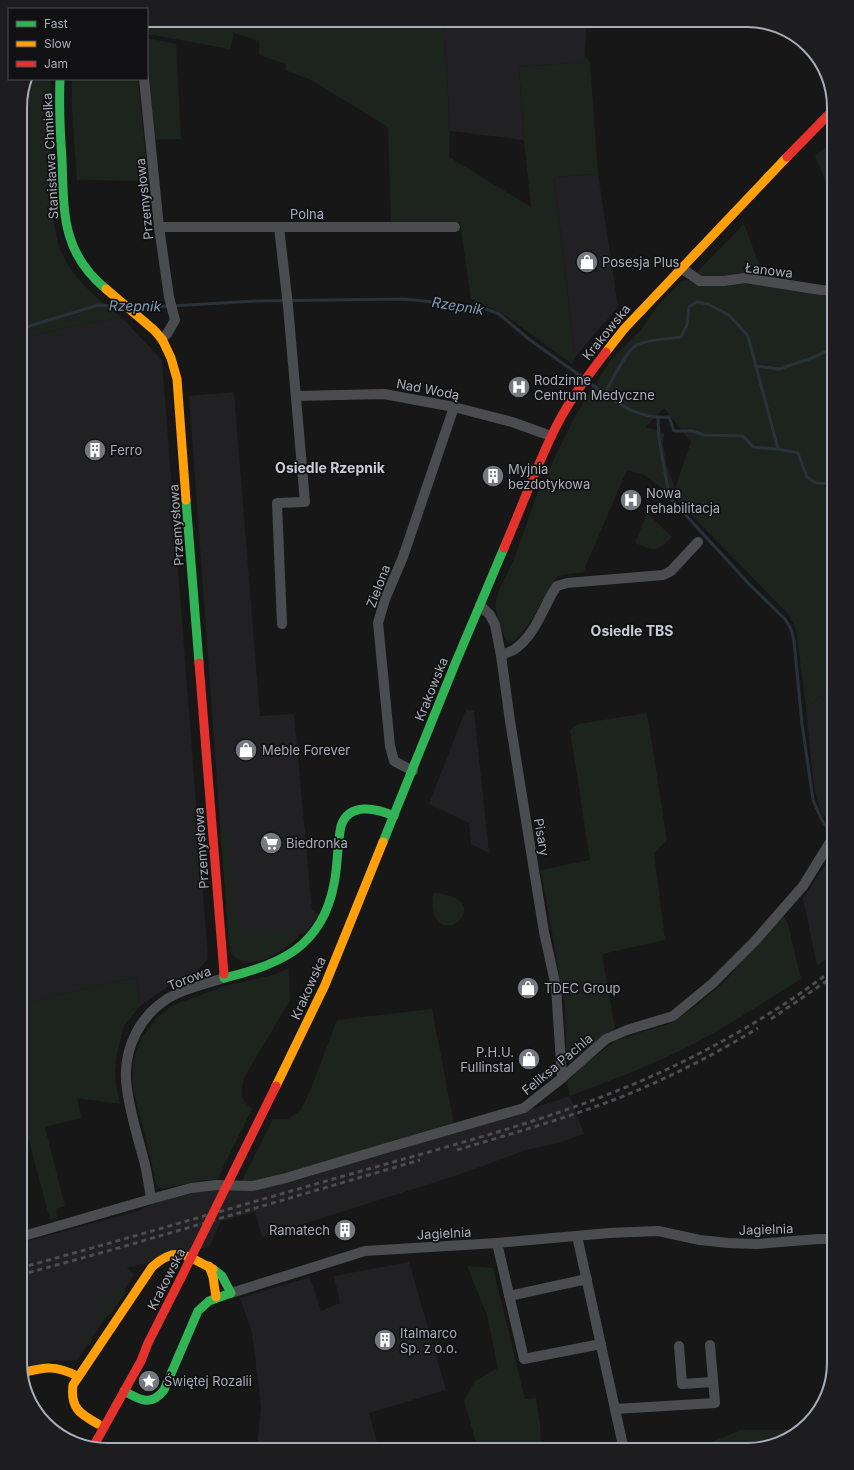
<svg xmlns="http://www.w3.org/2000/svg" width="854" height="1470" font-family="Inter,sans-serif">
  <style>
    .built { fill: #212123 }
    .green { fill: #1d241e; fill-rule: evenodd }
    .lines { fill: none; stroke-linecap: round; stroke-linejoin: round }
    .stream { stroke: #2a3239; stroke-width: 3 }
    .street { stroke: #4b4c50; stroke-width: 10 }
    .fast { stroke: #30b455; stroke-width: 9 }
    .slow { stroke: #ff9f0a; stroke-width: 9 }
    .jam { stroke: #e5322d; stroke-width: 9 }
    .rail { stroke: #4b4c4f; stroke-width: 3; stroke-dasharray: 5 4; stroke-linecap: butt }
    .jam-bridge { stroke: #e5322d; stroke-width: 9 }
    .labels { text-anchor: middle; stroke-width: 3.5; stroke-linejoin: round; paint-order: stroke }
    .street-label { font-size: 13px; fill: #a8adb8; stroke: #111113 }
    .poi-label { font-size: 13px; fill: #a8adb8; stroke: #111113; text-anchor: start }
    .water-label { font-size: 14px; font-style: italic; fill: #7f9bb3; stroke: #111113 }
    .neighbourhood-label { font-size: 14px; font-weight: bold; fill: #c9ccd4; stroke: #111113 }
    .rim { fill: none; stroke: #a8adb8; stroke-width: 2 }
  </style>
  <rect width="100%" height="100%" fill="#171717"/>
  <!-- built -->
  <g class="built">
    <polygon points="444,20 587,20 584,62 519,67 524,140 450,131"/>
    <polygon points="834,141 834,201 815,156"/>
    <polygon points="598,174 618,307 575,357 554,177"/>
    <polygon points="122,318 162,360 208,959 195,973 170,985 140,1006 137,977 20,1004 20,339 77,325"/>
    <polygon points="234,392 260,716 294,714 312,910 319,915 306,933 229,946 189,396"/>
    <polygon points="834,688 834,826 833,828 823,814 817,801 813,779 806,708 830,689"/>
    <polygon points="466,709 474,711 489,853 471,844 469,823 429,804"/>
    <polygon points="834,852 834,953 817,966 803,898"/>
    <polygon points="570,1096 584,1134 558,1143 526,1150 458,1175 262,1237 255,1212 221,1221 209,1247 127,1268 134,1275 77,1360 64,1361 56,1360 21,1369 20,1363 20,1243 138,1211 161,1200 209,1189 262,1188 305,1178 416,1142 536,1107"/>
    <polygon points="409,1262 446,1390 369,1413 379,1450 257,1450 261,1406 252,1332 240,1298 310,1277 321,1311 340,1303 334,1276"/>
  </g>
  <!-- green -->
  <g class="green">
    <polygon points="147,20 444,20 450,131 449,157 531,207 524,140 519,67 584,62 584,54 590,62 598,174 554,177 575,357 572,364 502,313 471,299 460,222 391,222 388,127 311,80 285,70 286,64 259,55 259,41 234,33 230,49 147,34"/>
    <polygon points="147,38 176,44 181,139 152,140 147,79"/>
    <path d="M26,79H51C49,108 50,138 51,167C53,199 50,237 68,265C83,288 101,301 122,318L77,325L20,339V102Z"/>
    <polygon points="72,79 138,79 148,181 77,180 72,110"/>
    <path d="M744,224L763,275C756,275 748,275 740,275C727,275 708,282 696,273Z"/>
    <path d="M690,280H746L833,297L834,349V688L830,689L806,708L796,629L789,615L673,496L644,475L627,470L586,565L584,572L561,575L556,578C546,593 526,636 510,643L505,639L499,623L496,609V601L499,590L514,560L537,494L575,416L611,360L640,331L659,304L682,281ZM664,408L691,442L673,494L674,485L666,463L663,444L664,433L646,427Z"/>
    <path d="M647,513L672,537C656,553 655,551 635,543Z"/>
    <polygon points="647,713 667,840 654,853 665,940 602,954 615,1028 581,1055 573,1058 566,1056 565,1007 541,870 590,860 570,730 578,724"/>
    <path d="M226,833L238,926L244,925L246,936L290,930L289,923C297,925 297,931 299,937C283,951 248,976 231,953L220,834Z"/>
    <path d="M434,893C442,893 448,895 455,898C479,910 450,937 437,920C432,913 433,904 432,896Z"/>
    <path d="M783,914L788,924L801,979C767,1000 734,1022 699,1041C658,1063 614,1079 570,1096L567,1082L586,1063L617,1040L671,1023L691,1010L724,982Z"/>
    <path d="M289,968L290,1000L245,1076C240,1092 239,1098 252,1109L217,1180H203L162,1189L156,1185L150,1155L133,1089V1061L142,1037L158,1016L173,1005L225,986L273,975Z"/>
    <polygon points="137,977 140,1006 124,1026 117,1053 115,1070 116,1084 120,1104 77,1098 81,1118 45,1127 65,1206 56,1209 57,1218 50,1220 29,1140 20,1142 20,1004"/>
    <polygon points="432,1009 454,1124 285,1176 241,1183 273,1119 288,1119 301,1110 310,1091 337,1020"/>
    <polygon points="467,1266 493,1268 525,1399 536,1398 540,1423 541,1450 478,1450 464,1400 475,1381 498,1368 487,1315"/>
    <path d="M116,1284L123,1285L125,1290V1294L111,1314L103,1318L96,1317L95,1315C107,1306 110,1298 116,1284Z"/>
    <polygon points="85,1333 91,1333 92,1337 91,1345 88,1344 81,1352 75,1353 69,1352 84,1347 83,1336"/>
    <polygon points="741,1430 787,1430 788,1438 785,1441 747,1450 710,1450 709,1443"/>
  </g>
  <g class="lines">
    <!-- stream -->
    <g class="stream">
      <polyline points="137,308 257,301 404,299 481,307 499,314 530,340 582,377"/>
      <polyline points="20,329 98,305 119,307"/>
      <polyline points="755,366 779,369 809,359 828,351 834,351"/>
      <path d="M588,382C615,401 634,419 669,417L674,431H692L704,435L743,436L753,447L778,449L798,453L807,477L816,483L834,484"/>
      <path d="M605,393C612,381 624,354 635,346C646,339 669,339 681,337L687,325L689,307L697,302L708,304L729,315L748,336L778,449"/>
      <polyline points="658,418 659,439 669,495 671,499 750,585 785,619 791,629 794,641 802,724 813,800 822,820 830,832"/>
    </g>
    <!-- street -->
    <g class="street">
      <polyline points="144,79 159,227 169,297 175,320 167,334 161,339"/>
      <polyline points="159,227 455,227"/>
      <polyline points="279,227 288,306 305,502 277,503 282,624"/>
      <polyline points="681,268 700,281 724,281 745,278 821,290 834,291"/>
      <polyline points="296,396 384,394 454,407 512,422 551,436"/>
      <polyline points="480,605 490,615 495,625 501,655 510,721 528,833 544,932 556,987 562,1078"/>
      <path d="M501,655C506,653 511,652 515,649C534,636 542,611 553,592L557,586L567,583L663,575L671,571L698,542"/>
      <polyline points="413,771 394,761 390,746 378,623 385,599 403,557 454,407"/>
      <polyline points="151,1199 191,1188 217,1185 252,1186 286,1178 383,1149 524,1108 562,1078 606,1039 627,1030 673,1016 713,983 755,941 803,886 834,836"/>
      <polyline points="577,1236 624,1450"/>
      <path d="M20,1237L151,1199C149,1185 147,1171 143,1157C137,1135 130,1112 127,1089C121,1049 141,1010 178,993C192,987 208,983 224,978"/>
      <polyline points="497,1243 524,1359 601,1344"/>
      <polyline points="231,1293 365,1251 497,1243 609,1233 658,1231 700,1240 728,1243 757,1244 818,1239 834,1239"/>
      <polyline points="509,1296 587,1279"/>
      <polyline points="679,1346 682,1384 713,1382"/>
      <polyline points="615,1409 715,1403 710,1345"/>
    </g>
    <!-- fast -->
    <g class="fast">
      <path d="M60,79C59,106 60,132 62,159C64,212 61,252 106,289"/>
      <polyline points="186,500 199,663"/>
      <polyline points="383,842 455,664 504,548"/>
      <path d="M224,974V978C280,965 322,947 334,884C338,865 337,845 341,826C349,802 376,808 394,816"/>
      <path d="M124,1391C140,1400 151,1407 164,1390L198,1311L209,1301L231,1293L222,1276L213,1269"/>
    </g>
    <!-- slow -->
    <g class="slow">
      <polyline points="106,289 154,330 162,339 171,358 177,379 186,500"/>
      <polyline points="606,352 624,329 787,157"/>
      <polyline points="276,1086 325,985 383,842"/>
      <polyline points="209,1266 213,1277 216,1297"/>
      <path d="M22,1373C45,1367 56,1365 77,1376"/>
      <path d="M98,1424C80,1414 70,1408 73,1385L152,1267C178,1244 187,1257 213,1269"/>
    </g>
    <!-- jam -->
    <g class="jam">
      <polyline points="787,157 834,109"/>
      <path d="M504,548C520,511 534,473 551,437C565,406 586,378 606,352"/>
      <polyline points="199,663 224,974"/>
      <polyline points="93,1447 141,1361 148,1343 181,1278"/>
    </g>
    <!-- rail -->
    <g class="rail">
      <polyline points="771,1019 834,976"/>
      <path d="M457,1150C517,1132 578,1115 636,1091C678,1073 719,1052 758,1028"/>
      <path d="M20,1268C133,1237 245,1204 358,1172C442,1148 527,1126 609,1094C689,1063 765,1021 834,969"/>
      <polyline points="20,1275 122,1247 420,1160"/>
    </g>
    <!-- jam-bridge -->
    <polyline class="jam-bridge" points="181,1278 276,1086"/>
  </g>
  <!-- icons -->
  <defs>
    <g id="shop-disc" transform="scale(1.15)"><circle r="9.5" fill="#757880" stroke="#111113"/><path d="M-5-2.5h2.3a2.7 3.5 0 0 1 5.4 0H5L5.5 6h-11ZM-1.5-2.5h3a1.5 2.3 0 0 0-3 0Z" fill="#fff"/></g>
    <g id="hospital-disc" transform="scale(1.15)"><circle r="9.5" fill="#757880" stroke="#111113"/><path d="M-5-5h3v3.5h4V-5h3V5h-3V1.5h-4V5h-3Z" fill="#fff"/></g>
    <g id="building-disc" transform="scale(1.15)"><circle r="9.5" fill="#757880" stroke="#111113"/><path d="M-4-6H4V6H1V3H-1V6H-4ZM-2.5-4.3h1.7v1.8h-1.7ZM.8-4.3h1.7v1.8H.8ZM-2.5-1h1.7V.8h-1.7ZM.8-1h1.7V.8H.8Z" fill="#fff"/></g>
    <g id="supermarket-disc" transform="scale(1.15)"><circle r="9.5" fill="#757880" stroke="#111113"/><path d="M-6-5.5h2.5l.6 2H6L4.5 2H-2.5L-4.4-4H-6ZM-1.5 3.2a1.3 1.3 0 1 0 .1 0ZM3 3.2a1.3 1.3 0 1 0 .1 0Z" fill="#fff"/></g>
    <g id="sight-disc" transform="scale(1.15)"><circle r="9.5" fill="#757880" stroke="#111113"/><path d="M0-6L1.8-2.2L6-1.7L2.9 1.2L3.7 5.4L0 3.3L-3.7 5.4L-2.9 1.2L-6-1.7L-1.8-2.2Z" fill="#fff"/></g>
  </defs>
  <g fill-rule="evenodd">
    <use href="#shop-disc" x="587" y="262"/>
    <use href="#hospital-disc" x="519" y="387"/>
    <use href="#building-disc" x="95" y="450"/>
    <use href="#building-disc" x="493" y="476"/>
    <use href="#hospital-disc" x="631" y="500"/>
    <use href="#shop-disc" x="246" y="750"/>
    <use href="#supermarket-disc" x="271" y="843"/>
    <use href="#shop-disc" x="528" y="988"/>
    <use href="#shop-disc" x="529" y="1059"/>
    <use href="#building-disc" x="345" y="1230"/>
    <use href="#building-disc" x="385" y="1340"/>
    <use href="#sight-disc" x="149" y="1381"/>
  </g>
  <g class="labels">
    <!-- street labels -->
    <g class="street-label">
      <text transform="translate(50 156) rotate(-93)" y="5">Stanisława Chmielka</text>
      <text transform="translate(144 199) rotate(-96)" y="5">Przemysłowa</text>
      <text x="307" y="219">Polna</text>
      <text transform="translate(769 270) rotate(7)" y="5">Łanowa</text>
      <text transform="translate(606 332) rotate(-51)" y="5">Krakowska</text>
      <text transform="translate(428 389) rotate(11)" y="5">Nad Wodą</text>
      <text transform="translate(176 525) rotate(-94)" y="5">Przemysłowa</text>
      <text transform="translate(378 586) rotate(-69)" y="5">Zielona</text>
      <text transform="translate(431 689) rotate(-68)" y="5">Krakowska</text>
      <text transform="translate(542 837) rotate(80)" y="5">Pisary</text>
      <text transform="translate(201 848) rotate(-94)" y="5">Przemysłowa</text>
      <text transform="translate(189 978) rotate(-21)" y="5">Torowa</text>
      <text transform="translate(308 988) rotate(-66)" y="5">Krakowska</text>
      <text transform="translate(557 1064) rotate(-40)" y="5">Feliksa Pachla</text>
      <text transform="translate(766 1229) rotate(-2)" y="5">Jagielnia</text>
      <text transform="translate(444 1233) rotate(-3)" y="5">Jagielnia</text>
      <text transform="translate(166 1279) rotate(-63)" y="5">Krakowska</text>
    </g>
    <!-- poi labels -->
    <g class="poi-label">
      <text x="602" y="267">Posesja Plus</text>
      <text x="534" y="385">Rodzinne<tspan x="534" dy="15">Centrum Medyczne</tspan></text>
      <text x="110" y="455">Ferro</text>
      <text x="508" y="474">Myjnia<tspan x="508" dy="15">bezdotykowa</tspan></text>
      <text x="646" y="498">Nowa<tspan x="646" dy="15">rehabilitacja</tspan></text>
      <text x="262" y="755">Meble Forever</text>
      <text x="286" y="848">Biedronka</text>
      <text x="544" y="993">TDEC Group</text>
      <text x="514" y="1057" text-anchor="end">P.H.U.<tspan x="514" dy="15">Fullinstal</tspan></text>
      <text x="330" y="1235" text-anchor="end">Ramatech</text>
      <text x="400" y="1338">Italmarco<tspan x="400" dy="15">Sp. z o.o.</tspan></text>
      <text x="164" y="1386">Świętej Rozalii</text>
    </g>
    <!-- water labels -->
    <g class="water-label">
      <text transform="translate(135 306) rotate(1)" y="5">Rzepnik</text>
      <text transform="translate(458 306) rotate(9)" y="5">Rzepnik</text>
    </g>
    <!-- neighbourhood labels -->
    <g class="neighbourhood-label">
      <text x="330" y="473">Osiedle Rzepnik</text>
      <text x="632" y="636">Osiedle TBS</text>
    </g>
  </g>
  <!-- crop -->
  <path d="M0 0H854V1470H0ZM107 27H747A80 80 0 0 1 827 107V1363A80 80 0 0 1 747 1443H107A80 80 0 0 1 27 1363V107A80 80 0 0 1 107 27Z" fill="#1d1d20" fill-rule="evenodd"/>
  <path class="rim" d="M107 27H747A80 80 0 0 1 827 107V1363A80 80 0 0 1 747 1443H107A80 80 0 0 1 27 1363V107A80 80 0 0 1 107 27Z"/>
  <!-- legend -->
  <rect x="8" y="8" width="140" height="72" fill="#111113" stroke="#4d4f55"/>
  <rect x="16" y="21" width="20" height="6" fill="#30b455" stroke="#4d4f55"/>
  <text x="44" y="28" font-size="12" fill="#a8adb8">Fast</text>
  <rect x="16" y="41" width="20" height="6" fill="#ff9f0a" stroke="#4d4f55"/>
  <text x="44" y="48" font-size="12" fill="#a8adb8">Slow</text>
  <rect x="16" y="61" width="20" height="6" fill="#e5322d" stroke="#4d4f55"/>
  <text x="44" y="68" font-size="12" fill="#a8adb8">Jam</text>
</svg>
